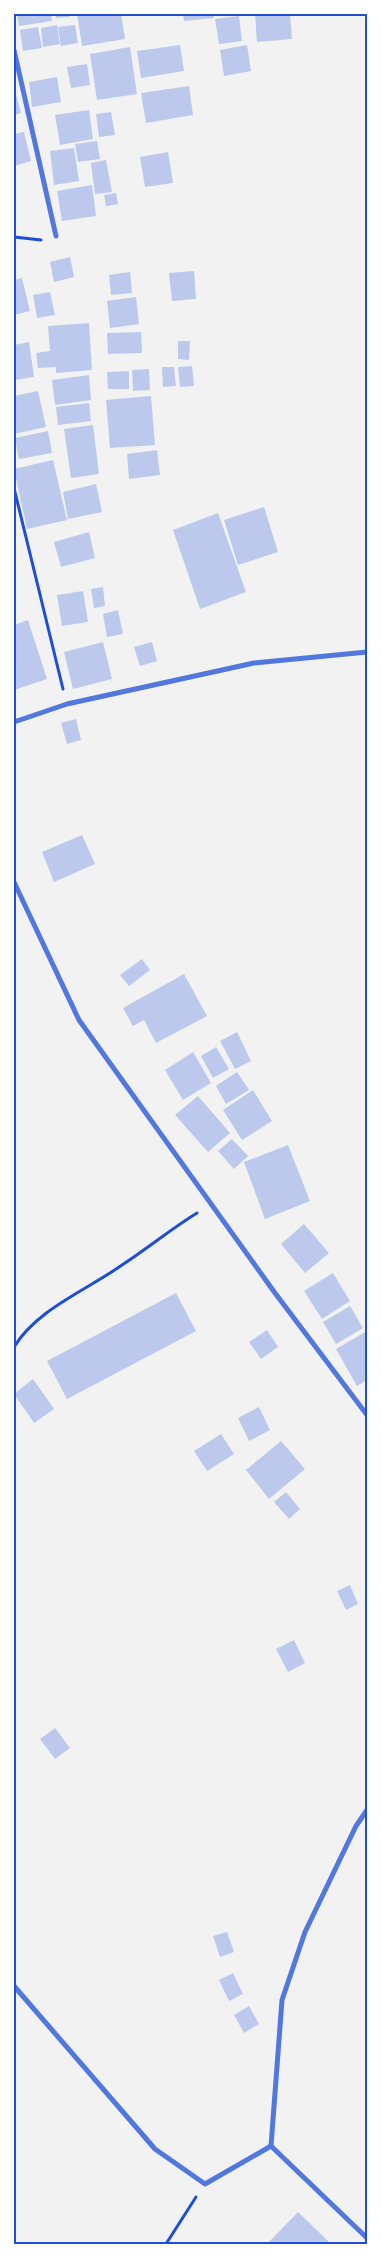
<svg xmlns="http://www.w3.org/2000/svg" width="381" height="2258" font-family="'Work Sans',sans-serif">
  <style>
    .building { fill: #bdc9ec }
    .lines { fill: none; stroke-linecap: round; stroke-linejoin: round }
    .path { stroke: #1d4ed8; stroke-width: 3 }
    .minor { stroke: #5277de; stroke-width: 5 }
    .neatline { fill: none; stroke: #1d4ed8; stroke-width: 2 }
  </style>
  <rect width="100%" height="100%" fill="#f2f2f2"/>
  <!-- building -->
  <g class="building">
    <polygon points="17,14 51,14 52,21 19,26"/>
    <polygon points="56,14 69,14 69,17 56,18"/>
    <polygon points="77,14 121,14 125,39 82,46"/>
    <polygon points="183,14 213,14 214,18 184,21"/>
    <polygon points="255,14 290,14 292,39 257,42"/>
    <polygon points="239,16 242,41 219,44 215,19"/>
    <polygon points="57,25 60,44 43,47 41,28"/>
    <polygon points="75,25 78,43 61,46 58,27"/>
    <polygon points="38,27 42,48 23,51 20,30"/>
    <polygon points="180,45 184,71 141,78 137,51"/>
    <polygon points="247,45 251,71 224,76 220,50"/>
    <polygon points="130,47 137,94 97,100 90,54"/>
    <polygon points="87,64 90,85 71,88 67,67"/>
    <polygon points="57,77 61,102 32,107 29,82"/>
    <polygon points="189,86 193,115 146,123 141,93"/>
    <polygon points="14,87 21,113 14,115"/>
    <polygon points="89,110 93,139 60,145 55,115"/>
    <polygon points="111,112 115,135 99,137 96,114"/>
    <polygon points="24,132 31,161 14,166 14,134"/>
    <polygon points="97,141 100,159 78,162 75,144"/>
    <polygon points="74,148 79,181 54,185 50,151"/>
    <polygon points="168,152 173,183 145,187 140,157"/>
    <polygon points="106,160 112,192 95,194 91,163"/>
    <polygon points="92,185 96,216 62,221 57,191"/>
    <polygon points="116,193 118,204 106,206 104,195"/>
    <polygon points="70,257 74,277 54,282 50,262"/>
    <polygon points="194,271 196,299 172,301 169,273"/>
    <polygon points="130,272 132,293 111,295 109,275"/>
    <polygon points="22,278 30,311 14,315 14,280"/>
    <polygon points="50,292 55,315 37,318 33,295"/>
    <polygon points="136,297 139,324 110,328 107,301"/>
    <polygon points="89,323 92,370 56,373 56,367 38,368 36,353 50,351 48,326"/>
    <polygon points="141,332 142,353 108,354 107,333"/>
    <polygon points="178,341 190,341 189,360 178,359"/>
    <polygon points="29,342 34,377 14,380 14,345"/>
    <polygon points="192,366 194,386 180,387 178,367"/>
    <polygon points="162,367 174,367 176,386 163,387"/>
    <polygon points="149,369 150,390 133,391 132,370"/>
    <polygon points="129,371 129,389 108,389 107,372"/>
    <polygon points="89,375 91,400 55,405 52,380"/>
    <polygon points="38,391 46,427 14,434 14,396"/>
    <polygon points="151,396 155,445 110,448 106,400"/>
    <polygon points="89,403 91,421 58,425 56,407"/>
    <polygon points="93,425 99,474 71,478 64,429"/>
    <polygon points="48,431 52,453 19,459 15,438"/>
    <polygon points="157,450 160,475 129,479 127,454"/>
    <polygon points="53,460 67,520 27,529 14,469"/>
    <polygon points="96,484 102,512 68,519 63,492"/>
    <polygon points="264,507 278,552 238,565 224,520"/>
    <polygon points="218,513 246,592 200,609 173,530"/>
    <polygon points="89,532 95,558 61,567 54,542"/>
    <polygon points="103,587 105,606 94,608 91,589"/>
    <polygon points="83,591 88,622 62,626 57,595"/>
    <polygon points="118,610 123,634 107,637 103,614"/>
    <polygon points="28,620 47,679 14,690 14,625"/>
    <polygon points="103,642 112,679 73,689 64,652"/>
    <polygon points="152,642 157,661 140,666 134,647"/>
    <polygon points="76,719 81,740 67,744 61,723"/>
    <polygon points="82,835 95,864 54,882 42,852"/>
    <polygon points="142,959 150,970 129,986 120,975"/>
    <polygon points="184,974 207,1016 156,1043 144,1020 133,1026 123,1008"/>
    <polygon points="237,1032 251,1061 235,1069 220,1041"/>
    <polygon points="216,1047 229,1069 213,1078 201,1056"/>
    <polygon points="193,1052 211,1083 183,1100 165,1070"/>
    <polygon points="237,1072 249,1090 226,1104 216,1086"/>
    <polygon points="253,1090 272,1121 242,1140 223,1110"/>
    <polygon points="198,1096 230,1133 208,1152 175,1115"/>
    <polygon points="232,1139 248,1156 234,1169 218,1151"/>
    <polygon points="288,1145 310,1201 265,1219 244,1162"/>
    <polygon points="304,1224 329,1253 305,1273 281,1244"/>
    <polygon points="333,1273 350,1301 322,1319 304,1291"/>
    <polygon points="176,1293 196,1331 67,1399 47,1361"/>
    <polygon points="350,1306 363,1328 336,1344 323,1322"/>
    <polygon points="267,1330 278,1347 261,1359 249,1342"/>
    <polygon points="367,1331 367,1380 357,1386 336,1349"/>
    <polygon points="33,1379 54,1409 34,1423 14,1394"/>
    <polygon points="259,1407 270,1430 249,1441 238,1418"/>
    <polygon points="221,1434 234,1454 207,1471 194,1451"/>
    <polygon points="281,1441 305,1469 269,1499 246,1470"/>
    <polygon points="286,1492 300,1509 289,1519 274,1502"/>
    <polygon points="350,1585 358,1604 346,1610 337,1591"/>
    <polygon points="294,1640 305,1663 288,1672 276,1649"/>
    <polygon points="55,1728 70,1748 55,1759 40,1739"/>
    <polygon points="227,1932 234,1952 220,1957 213,1936"/>
    <polygon points="233,1973 243,1994 229,2001 219,1980"/>
    <polygon points="249,2006 259,2024 244,2033 234,2015"/>
    <polygon points="298,2212 331,2244 267,2244"/>
  </g>
  <g class="lines">
    <!-- path -->
    <g class="path">
      <polyline points="14,237 41,240"/>
      <polyline points="14,488 63,689"/>
      <path d="M14,1347C37,1309 87,1290 122,1265C148,1248 171,1229 197,1213"/>
      <polyline points="166,2244 196,2197"/>
    </g>
    <!-- minor -->
    <g class="minor">
      <polyline points="14,50 56,236"/>
      <polyline points="14,722 67,704 254,663 367,652"/>
      <polyline points="14,882 79,1020 275,1293 367,1415"/>
      <polyline points="14,1986 155,2149 205,2184 271,2146"/>
      <polyline points="271,2146 282,2000 305,1932 356,1826 367,1810"/>
      <polyline points="271,2146 367,2238"/>
    </g>
  </g>
  <!-- border -->
  <rect width="381" height="2258" fill="none" stroke="#ffffff" stroke-width="30"/>
  <rect x="15" y="15" width="351" height="2228" class="neatline"/>
</svg>
